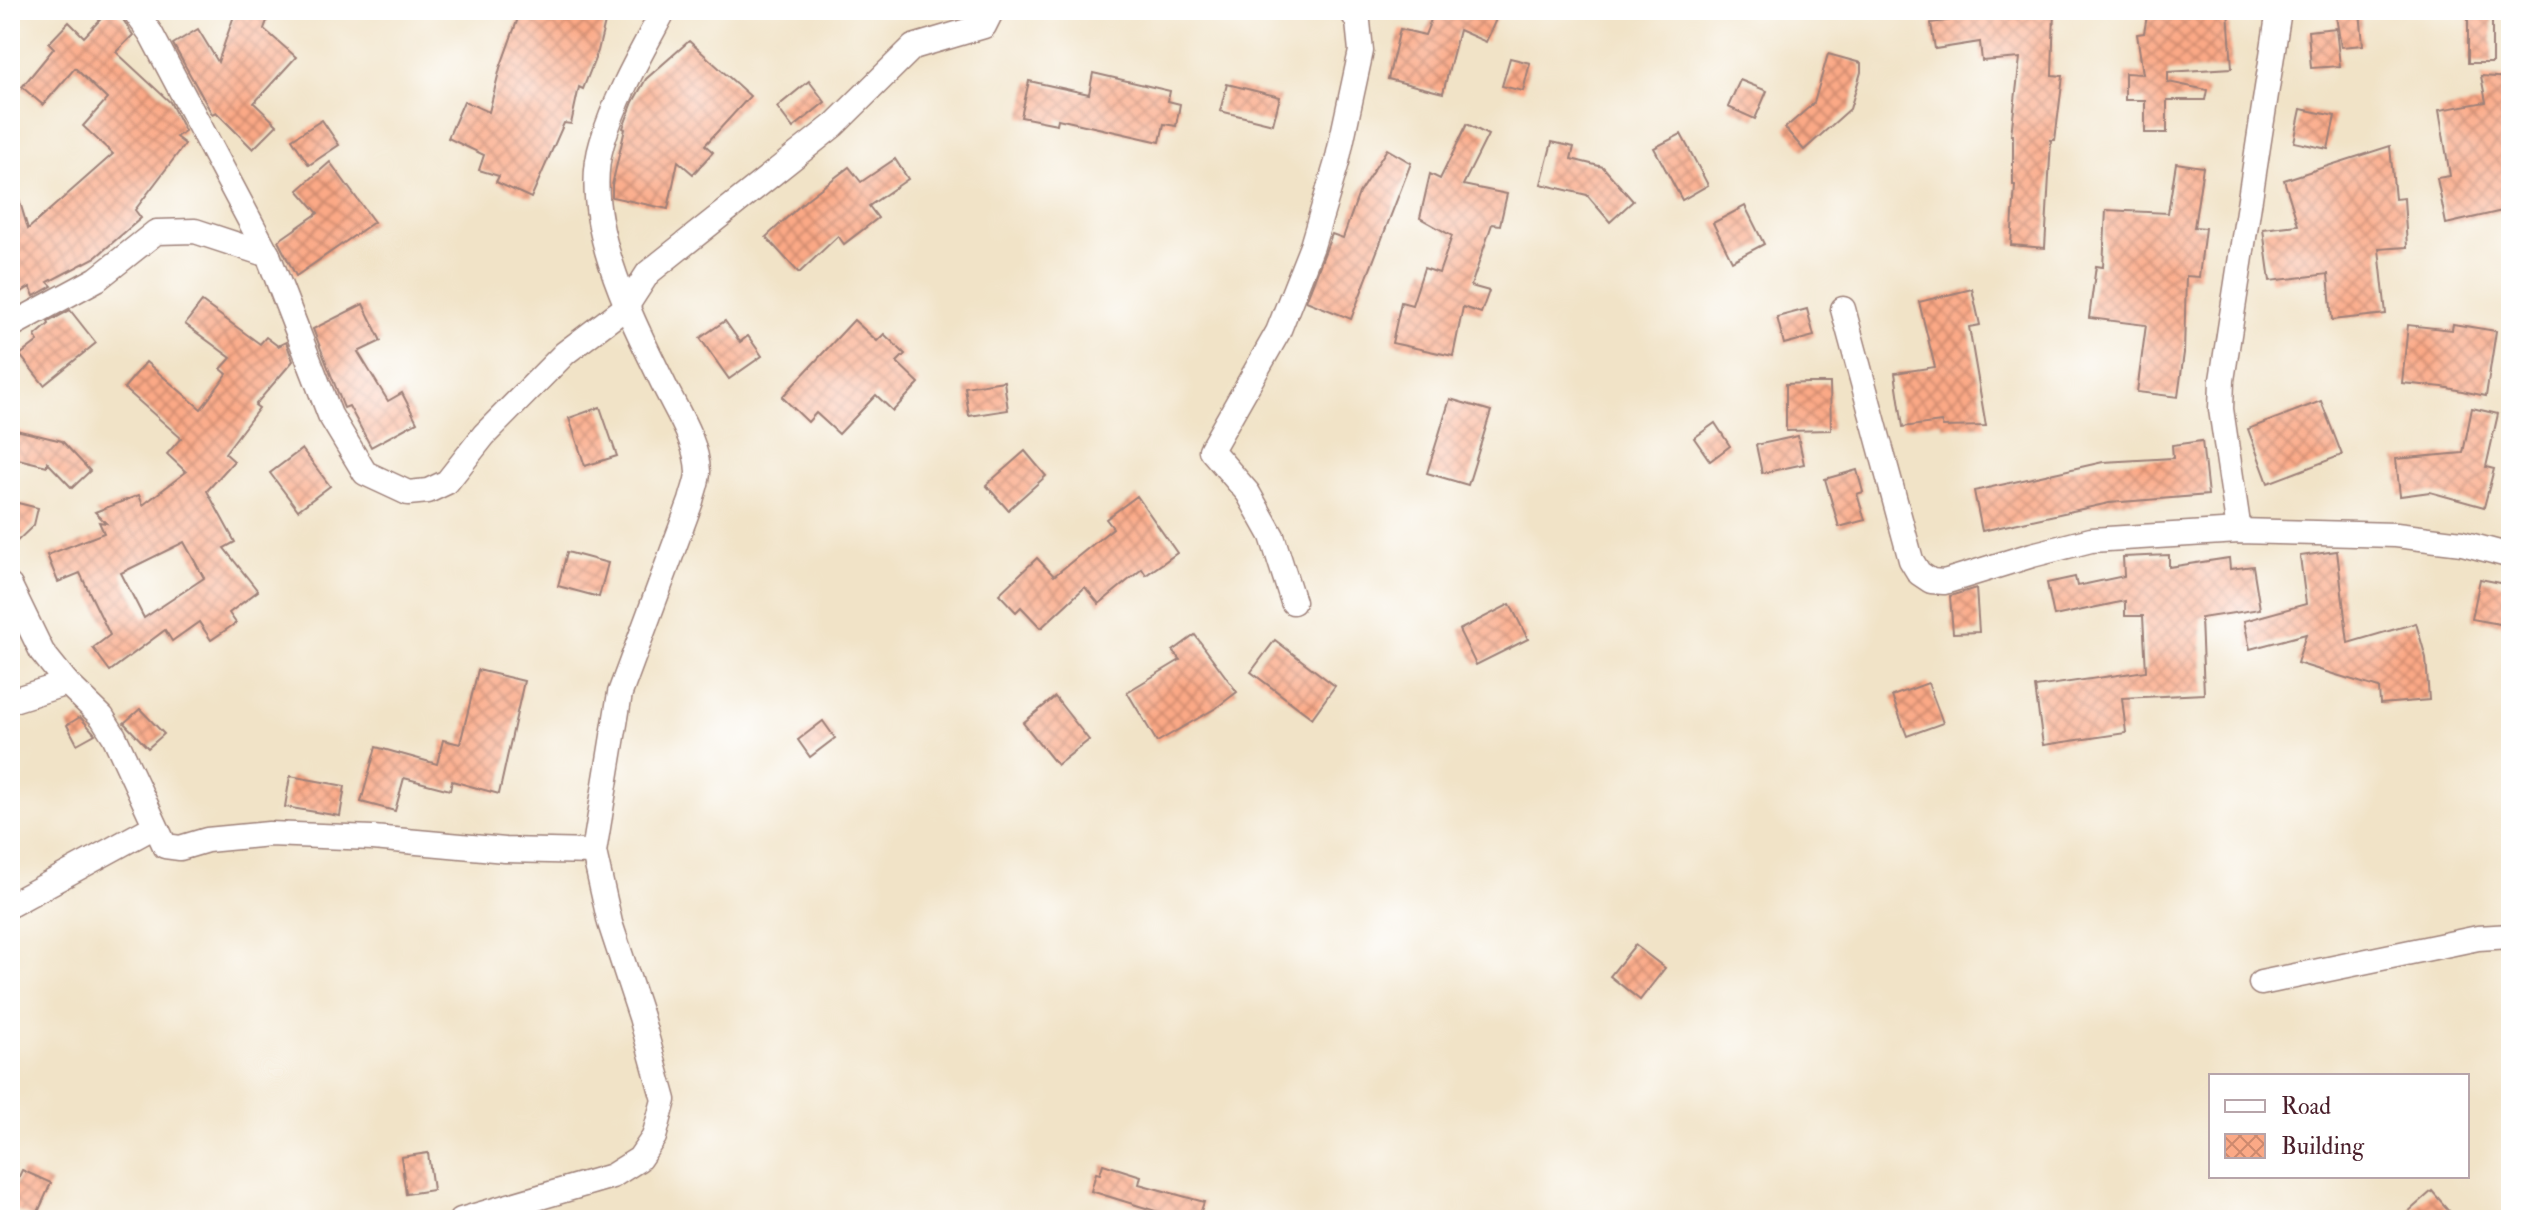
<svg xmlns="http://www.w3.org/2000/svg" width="2521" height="1230" font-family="'IM FELL Double Pica',serif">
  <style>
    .building { fill: url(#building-cross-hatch); fill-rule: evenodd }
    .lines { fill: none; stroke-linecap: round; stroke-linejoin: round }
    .street-casing { stroke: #9e8179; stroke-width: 27 }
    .street { stroke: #fff; stroke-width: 24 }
  </style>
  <defs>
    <pattern id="building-cross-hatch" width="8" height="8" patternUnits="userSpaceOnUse" patternTransform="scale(2)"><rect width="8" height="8" fill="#fba986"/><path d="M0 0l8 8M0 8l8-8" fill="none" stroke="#cd896e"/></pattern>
  </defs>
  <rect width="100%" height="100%" fill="#fff"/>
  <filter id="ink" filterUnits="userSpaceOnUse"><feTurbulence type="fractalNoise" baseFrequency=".0125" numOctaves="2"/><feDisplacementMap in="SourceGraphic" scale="16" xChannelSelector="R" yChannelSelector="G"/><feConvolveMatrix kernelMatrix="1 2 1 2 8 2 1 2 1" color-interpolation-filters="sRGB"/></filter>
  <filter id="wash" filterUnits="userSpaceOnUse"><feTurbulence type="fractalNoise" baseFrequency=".006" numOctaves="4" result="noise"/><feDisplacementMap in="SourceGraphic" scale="32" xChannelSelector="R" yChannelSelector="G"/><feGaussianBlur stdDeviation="1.8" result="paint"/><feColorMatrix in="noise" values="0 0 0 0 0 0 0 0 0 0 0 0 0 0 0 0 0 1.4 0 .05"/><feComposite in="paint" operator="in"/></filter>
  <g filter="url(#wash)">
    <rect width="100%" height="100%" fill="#f1e3c7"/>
    <g id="blocks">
      <!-- building -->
      <g class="building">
        <polygon points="109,10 113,10 122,18 133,35 116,52 170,102 185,131 176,137 185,144 135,210 141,218 96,257 48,282 52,286 34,296 30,287 10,299 10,189 16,189 28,229 113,154 83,126 107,99 75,68 43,105 22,87 54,48 49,43 69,22 84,37"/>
        <polygon points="236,10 271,10 264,29 296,57 254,103 277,125 253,149 216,112 212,114 173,44 198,29 218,62"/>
        <polygon points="521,10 608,10 598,51 583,89 579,87 571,124 564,123 531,198 496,182 499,176 479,170 484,155 448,138 464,101 489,112 500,68"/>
        <polygon points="1417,10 1500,10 1486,42 1459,30 1443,93 1388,79 1400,29 1425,35 1432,17"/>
        <polygon points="1972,10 2054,10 2052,75 2063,76 2055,140 2051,140 2045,248 2011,245 2015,185 2013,185 2013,135 2011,135 2020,58 1982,61 1980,42 1935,49 1931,23 1973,17"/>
        <polygon points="2148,10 2228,10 2232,68 2168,72 2168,82 2207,90 2205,100 2167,100 2167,133 2145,133 2145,100 2125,100 2125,73 2143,74 2137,34 2144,33"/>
        <polygon points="2335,10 2360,10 2363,45 2341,47"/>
        <rect x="2468" y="10" width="24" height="53"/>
        <polygon points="2336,28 2340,66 2311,68 2308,31"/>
        <polygon points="689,41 750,96 705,145 713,152 693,174 678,161 668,209 612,197 612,185 625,129 623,128 633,102 646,79"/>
        <polygon points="1828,54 1861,63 1861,72 1850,109 1804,150 1785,128 1814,103"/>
        <polygon points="1510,58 1530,63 1523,91 1502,86"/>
        <polygon points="1093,73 1170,91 1168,101 1180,104 1176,126 1164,124 1160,142 1058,119 1057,124 1021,117 1029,81 1089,94"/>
        <polygon points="2481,76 2511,78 2511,209 2446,224 2437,178 2450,176 2439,110 2486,102"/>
        <polygon points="1740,80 1767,91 1755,119 1728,107"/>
        <polygon points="809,81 825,102 793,128 777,107"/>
        <polygon points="1227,84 1280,97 1273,124 1220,111"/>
        <polygon points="2301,109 2335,116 2328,149 2294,142"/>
        <polygon points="322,120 339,145 309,165 292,139"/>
        <polygon points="1467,124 1488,135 1463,185 1507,194 1500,225 1492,224 1471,286 1489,291 1481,313 1463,307 1453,356 1392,343 1401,302 1412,305 1424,268 1439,273 1452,236 1420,218 1430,174 1440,179"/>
        <polygon points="1681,134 1708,185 1682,200 1654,148"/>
        <polygon points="1552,142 1574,147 1571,159 1603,167 1633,201 1610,222 1587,195 1541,184"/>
        <polygon points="2390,146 2395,199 2404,198 2407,247 2379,249 2386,314 2332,320 2328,274 2270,281 2263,229 2298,225 2284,180"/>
        <polygon points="1387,149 1411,163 1351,319 1306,301 1332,234 1343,238 1359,193"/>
        <polygon points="895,159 908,179 869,206 878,218 844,244 838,236 799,273 766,237 807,199 849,167 861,182"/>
        <polygon points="330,162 374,222 296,276 278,241 318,213 298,190"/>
        <polygon points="2176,163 2203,167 2194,227 2205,228 2199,277 2186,276 2184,353 2178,397 2137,392 2146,325 2089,318 2096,266 2103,267 2106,210 2168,213"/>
        <polygon points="1745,206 1764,244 1732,261 1713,223"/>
        <polygon points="1972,289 1980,325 1969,327 1986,426 1943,427 1941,422 1903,427 1895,373 1935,367 1919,302"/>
        <path d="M202,302L260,344L266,337L278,346L286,342L293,361L255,405L259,408L225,453L234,461L207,491L235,542L224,548L258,591L229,613L236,623L211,640L199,622L172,641L165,630L110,671L93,648L110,635L80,573L58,582L47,555L104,533L99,522L106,523L95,512L139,495L143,505L186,472L167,454L181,438L124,388L146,362L201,409L227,374L221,369L231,358L185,324ZM184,542L204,578L144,618L121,573Z"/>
        <polygon points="363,304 381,341 358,352 388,401 402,393 417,422 371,447 349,406 344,408 313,329"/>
        <polygon points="1807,309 1814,336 1784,344 1777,317"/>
        <polygon points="70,310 96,343 44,385 20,355 38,341 35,336 49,324 48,322"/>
        <polygon points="854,320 877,341 884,334 905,354 897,362 919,383 893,411 876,395 839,434 816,413 808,422 782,397"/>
        <polygon points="725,321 740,342 748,336 762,356 729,379 700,338"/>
        <polygon points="2453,324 2496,331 2486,396 2443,387 2402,383 2408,325 2452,330"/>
        <polygon points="1004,381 1008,410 969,416 965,387"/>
        <polygon points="1807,383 1830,383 1831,430 1786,431 1786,384"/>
        <polygon points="1450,399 1491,411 1468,485 1427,473"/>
        <polygon points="2321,401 2342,455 2268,483 2248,429"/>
        <polygon points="600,407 617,456 585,466 569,418"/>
        <polygon points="2472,408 2498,414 2486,467 2494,469 2484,507 2430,492 2400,496 2396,459 2463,453"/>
        <polygon points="1715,423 1730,446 1710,461 1694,438"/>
        <polygon points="16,430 62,441 90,471 72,488 47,462 47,466 10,457"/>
        <polygon points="1798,436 1804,464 1762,473 1756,445"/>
        <polygon points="2202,441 2208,495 2109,503 1982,531 1974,491 2103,462 2173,458 2172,445"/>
        <polygon points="302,449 330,486 298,510 270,473"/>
        <polygon points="1025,451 1046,476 1008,510 986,485"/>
        <polygon points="1857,470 1863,492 1857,494 1865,520 1839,527 1825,479"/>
        <polygon points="1137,496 1177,553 1146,575 1142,569 1099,604 1085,587 1041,628 1021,607 1016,612 999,594 1037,558 1054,576 1113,528 1106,519"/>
        <polygon points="10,501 38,508 34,525 10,548"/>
        <polygon points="2337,551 2348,643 2416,623 2426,658 2429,700 2380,704 2379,688 2297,663 2306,634 2250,649 2244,621 2306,604 2300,556"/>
        <polygon points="567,552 608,563 599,597 558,586"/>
        <polygon points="2169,555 2169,567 2229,558 2230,569 2253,566 2260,609 2201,618 2204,694 2122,698 2126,733 2043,745 2035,687 2146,671 2143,616 2125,616 2125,601 2054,616 2047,583 2075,577 2077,586 2124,576 2123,557"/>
        <polygon points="2480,579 2511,585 2511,626 2472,619"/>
        <polygon points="1976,588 1979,632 1953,633 1950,596"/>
        <polygon points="1510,604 1528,639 1476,665 1459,630"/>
        <polygon points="1195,635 1237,692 1216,708 1157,742 1127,692 1180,660 1173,651"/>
        <polygon points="1275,640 1335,686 1312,718 1251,672"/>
        <polygon points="478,670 524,681 499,794 452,781 450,790 404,778 395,811 361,802 376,747 437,764 443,740 460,744"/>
        <polygon points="1928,683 1943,723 1907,736 1892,696"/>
        <polygon points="1055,697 1089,740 1057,765 1023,723"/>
        <polygon points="140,709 164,734 148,748 124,723"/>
        <polygon points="80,717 95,734 77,744 67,725"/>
        <polygon points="823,721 835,738 810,757 798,740"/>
        <polygon points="290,776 345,786 340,816 285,807"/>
        <polygon points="1635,945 1665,968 1640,1000 1610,976"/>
        <polygon points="428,1153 433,1190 406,1194 401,1157"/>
        <polygon points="1103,1164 1141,1176 1139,1184 1204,1202 1198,1220 1163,1220 1165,1214 1091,1191 1096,1173 1100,1174"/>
        <polygon points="22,1170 51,1183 35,1219 10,1207 10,1196"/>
        <polygon points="2432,1191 2457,1220 2399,1220"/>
      </g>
    </g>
  </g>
  <g filter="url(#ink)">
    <use href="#blocks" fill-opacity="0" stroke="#9e8179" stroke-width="2"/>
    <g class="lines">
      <!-- street casing -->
      <g class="street-casing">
        <g id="street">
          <polyline points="134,10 151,34 268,255 330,415 365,473 408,493 428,491 447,482 484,435 565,353 626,307 648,273 834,125 913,47 984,26 992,10"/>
          <polyline points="1843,309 1911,560 1919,573 1931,581 1944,582 2032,555 2091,540 2239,531 2396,535 2462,543 2511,556"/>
          <polyline points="10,326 97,279 156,232 195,231 268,255"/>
          <polyline points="2239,531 2221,409 2222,380 2279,10"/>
          <polyline points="10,586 42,652 67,683 102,717 114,736 165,846 180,848 207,840 269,834 373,838 505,850 594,852"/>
          <polyline points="1293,602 1272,536 1248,493 1211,450 1278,332 1312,246 1337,162 1361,51 1358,22 1351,10"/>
          <polyline points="10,701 67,683"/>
          <polyline points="10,905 155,826"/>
          <polyline points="2261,983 2478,938 2511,936"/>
          <path d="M461,1220L612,1176L639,1159L654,1137L664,1100L641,1017L610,923L594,852L620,693L691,501C693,492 698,481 698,472C697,442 678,413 665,387C632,320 579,219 602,143C616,96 641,53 664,10"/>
        </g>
      </g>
      <!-- street -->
      <use href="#street" class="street"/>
    </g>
  </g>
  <!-- margin -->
  <rect width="2521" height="1230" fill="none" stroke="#fff" stroke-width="40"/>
  <!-- legend -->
  <rect x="2209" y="1074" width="260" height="104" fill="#ffffff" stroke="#b7a5aa" stroke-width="2"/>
  <rect x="2225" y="1100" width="40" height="12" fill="#ffffff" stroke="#b7a5aa" stroke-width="2"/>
  <text x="2281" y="1114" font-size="24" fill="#4a1f2b">Road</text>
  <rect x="2225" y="1134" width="40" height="24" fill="url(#building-cross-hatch)" stroke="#b7a5aa" stroke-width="2"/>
  <text x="2281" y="1154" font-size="24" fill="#4a1f2b">Building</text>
</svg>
